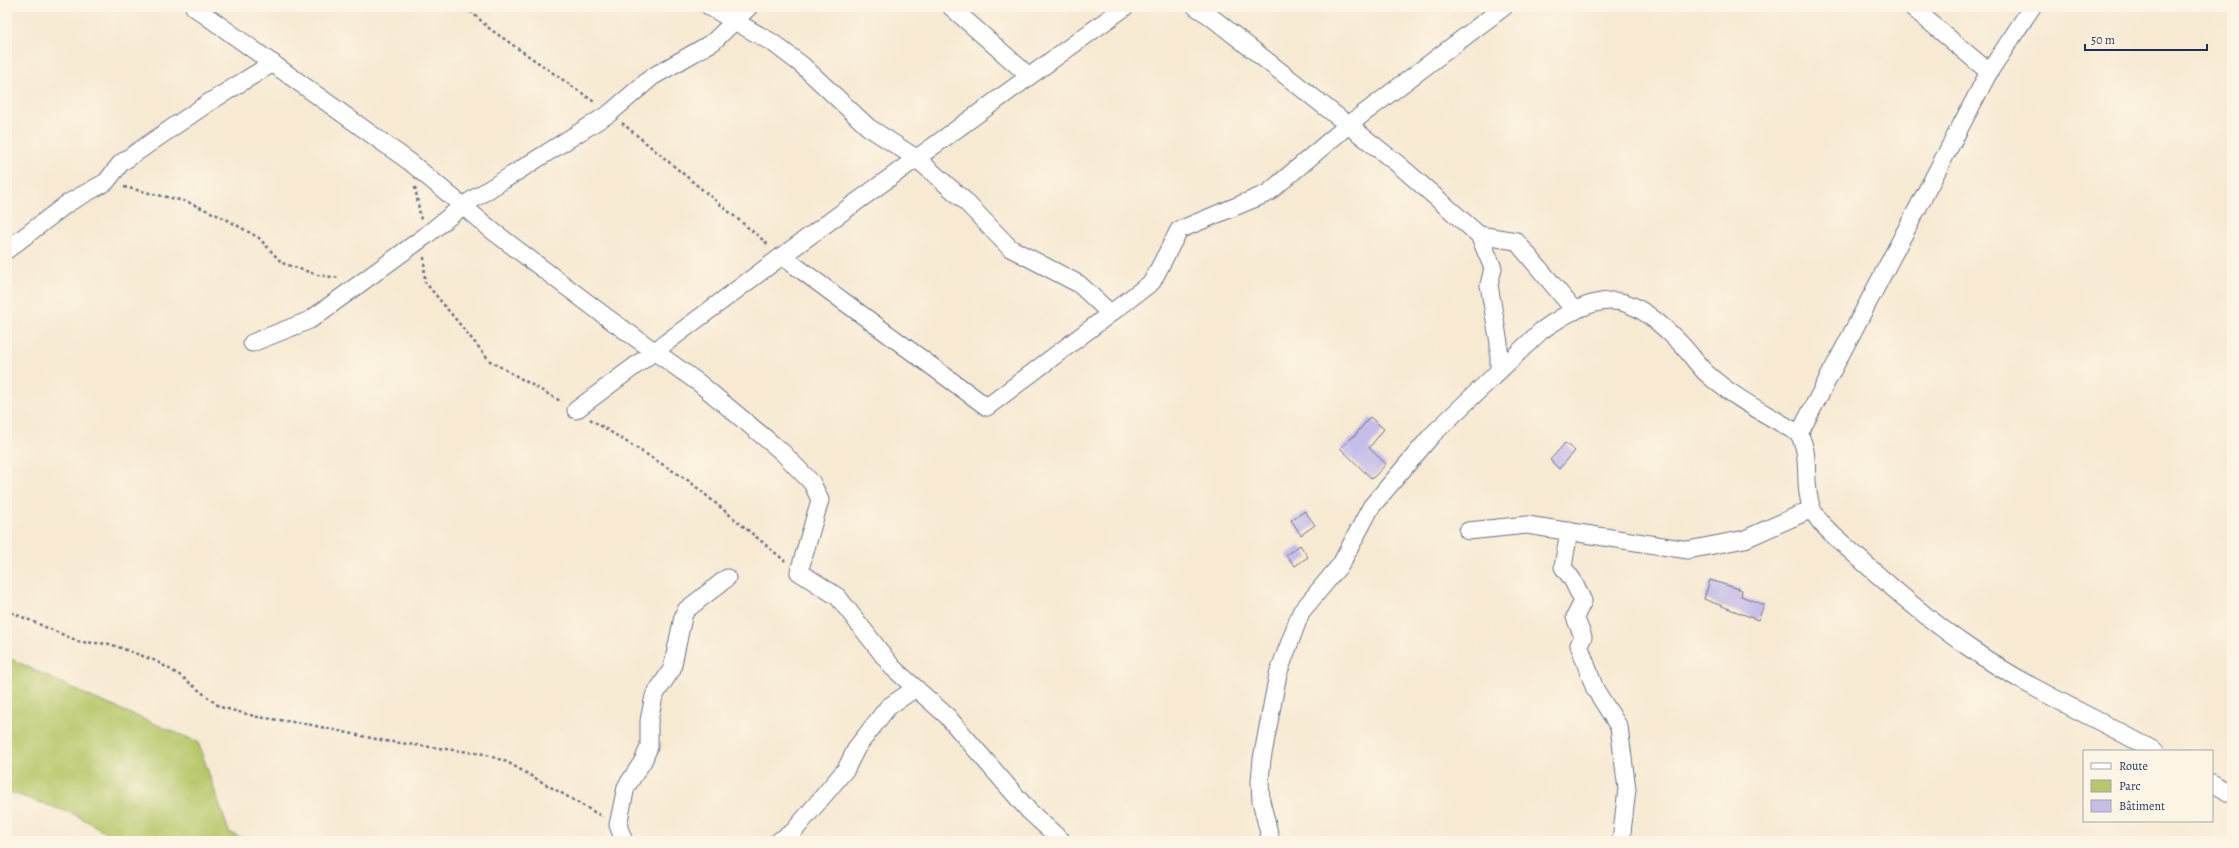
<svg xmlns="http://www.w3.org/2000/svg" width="2239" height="848" font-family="Alegreya,serif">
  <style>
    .green { fill: #b7c76a; stroke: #697b64 }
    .building { fill: #c6bde8 }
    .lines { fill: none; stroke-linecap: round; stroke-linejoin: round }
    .minor-casing { stroke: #687087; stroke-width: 19 }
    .path { stroke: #687087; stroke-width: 2.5; stroke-dasharray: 3 3; stroke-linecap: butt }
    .minor { stroke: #fff; stroke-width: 17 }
  </style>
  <rect width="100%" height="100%" fill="#fcf5e5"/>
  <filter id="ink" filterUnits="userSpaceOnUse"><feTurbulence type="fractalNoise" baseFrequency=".025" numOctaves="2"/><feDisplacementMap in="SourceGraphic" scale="8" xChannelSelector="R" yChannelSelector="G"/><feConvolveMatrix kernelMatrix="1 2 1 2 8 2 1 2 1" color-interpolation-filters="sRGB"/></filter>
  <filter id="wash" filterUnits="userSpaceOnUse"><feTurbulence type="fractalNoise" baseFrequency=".012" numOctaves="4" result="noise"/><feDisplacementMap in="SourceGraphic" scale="16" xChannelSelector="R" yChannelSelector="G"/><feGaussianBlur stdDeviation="0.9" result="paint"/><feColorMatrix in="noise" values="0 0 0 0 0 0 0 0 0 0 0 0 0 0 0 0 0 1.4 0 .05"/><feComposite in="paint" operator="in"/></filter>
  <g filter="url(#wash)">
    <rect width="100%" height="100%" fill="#f7e9d2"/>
    <!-- green -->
    <polygon class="green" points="7,657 91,697 198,742 229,832 248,841 121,841 76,815 7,791"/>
    <g id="blocks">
      <!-- building -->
      <g class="building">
        <polygon points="1370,417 1384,429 1369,448 1386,464 1372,479 1340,448 1355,435"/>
        <polygon points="1565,443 1575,451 1559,469 1550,460"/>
        <polygon points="1305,511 1315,525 1301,535 1291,520"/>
        <polygon points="1300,545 1308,557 1295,566 1286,555"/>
        <polygon points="1710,580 1742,590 1741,596 1764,605 1758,620 1704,599"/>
      </g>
    </g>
  </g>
  <g filter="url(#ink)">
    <use href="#blocks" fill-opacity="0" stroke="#687087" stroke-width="1"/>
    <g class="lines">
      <!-- minor casing -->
      <g class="minor-casing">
        <g id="minor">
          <polyline points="194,7 410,162 494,232 609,319 699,383 782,452 812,483 820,500 799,572 838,597 893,668 947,716 1029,811 1062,841"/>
          <polyline points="710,7 773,43 802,65 868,127 916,158 964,200 1010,248 1079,284 1110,313"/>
          <polyline points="951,7 1029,76"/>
          <polyline points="1196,7 1210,16 1399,165 1479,235 1493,268 1489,285 1499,343 1499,370"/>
          <polyline points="1912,7 1989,72"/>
          <polyline points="1479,235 1516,241 1575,311"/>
          <polyline points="7,250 68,203 106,182 121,163 208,103 273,63"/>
          <polyline points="782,256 987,407 1152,282 1179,230 1268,193 1347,126 1504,7"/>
          <polyline points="252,343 310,320 424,237 464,205 610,113 652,77 713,42 749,7"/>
          <polyline points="576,410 782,256 1125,7"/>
          <polyline points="1799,434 1989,72 2032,7"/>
          <polyline points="1468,531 1527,525 1688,550 1745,539 1812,509"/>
          <polyline points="1569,531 1563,567 1572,579 1583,601 1575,617 1583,637 1579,645 1595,689 1619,727 1627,789 1621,841"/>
          <polyline points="2212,783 2232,794"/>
          <polyline points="624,841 618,825 626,787 643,761 649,747 649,721 654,696 672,669 683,617 686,610 727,578"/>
          <polyline points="779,841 793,832 846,769 857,747 888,707 916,688"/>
          <path d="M1271,841L1261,801L1260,781L1262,759L1278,674L1301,612L1341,564L1371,507L1432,435L1541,331C1563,315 1599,293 1628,304C1645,310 1664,327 1677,340C1687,349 1695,362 1705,372C1733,398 1767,414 1799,434C1812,457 1802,484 1812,509C1816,519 1825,527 1833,535C1878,575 1922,616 1971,649C2029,689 2094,717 2155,751"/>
        </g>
      </g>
      <!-- path -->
      <g class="path">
        <polyline points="466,7 490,29 596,103"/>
        <polyline points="622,123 769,245"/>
        <polyline points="124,187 188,202 226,219 259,238 282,263 318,275 339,278"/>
        <polyline points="415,187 421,220"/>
        <polyline points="424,257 425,282 490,361 562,402"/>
        <polyline points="590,419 689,481 785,561"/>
        <polyline points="7,608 13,613 80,642 110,644 156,661 181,676 220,707 258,717 307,724 385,741 484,754 507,762 603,817"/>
      </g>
      <!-- minor -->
      <use href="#minor" class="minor"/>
    </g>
  </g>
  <!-- margin -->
  <rect width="2239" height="848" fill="none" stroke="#fcf5e5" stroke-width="24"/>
  <!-- legend -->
  <rect x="2083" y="750" width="130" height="72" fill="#fcf5e5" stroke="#a2a6af"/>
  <rect x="2091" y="763" width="20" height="6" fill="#ffffff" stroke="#a2a6af"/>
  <text x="2119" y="770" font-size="12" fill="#1b2f5e">Route</text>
  <rect x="2091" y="780" width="20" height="12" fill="#b7c76a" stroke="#a2a6af"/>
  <text x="2119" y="790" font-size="12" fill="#1b2f5e">Parc</text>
  <rect x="2091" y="800" width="20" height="12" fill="#c6bde8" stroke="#a2a6af"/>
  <text x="2119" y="810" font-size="12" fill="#1b2f5e">Bâtiment</text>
  <!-- scale -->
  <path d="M2085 44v6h122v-6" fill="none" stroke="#1b2f5e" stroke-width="2"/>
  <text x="2091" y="44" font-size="12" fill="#1b2f5e" stroke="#fcf5e5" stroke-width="3" paint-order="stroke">50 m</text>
</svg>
